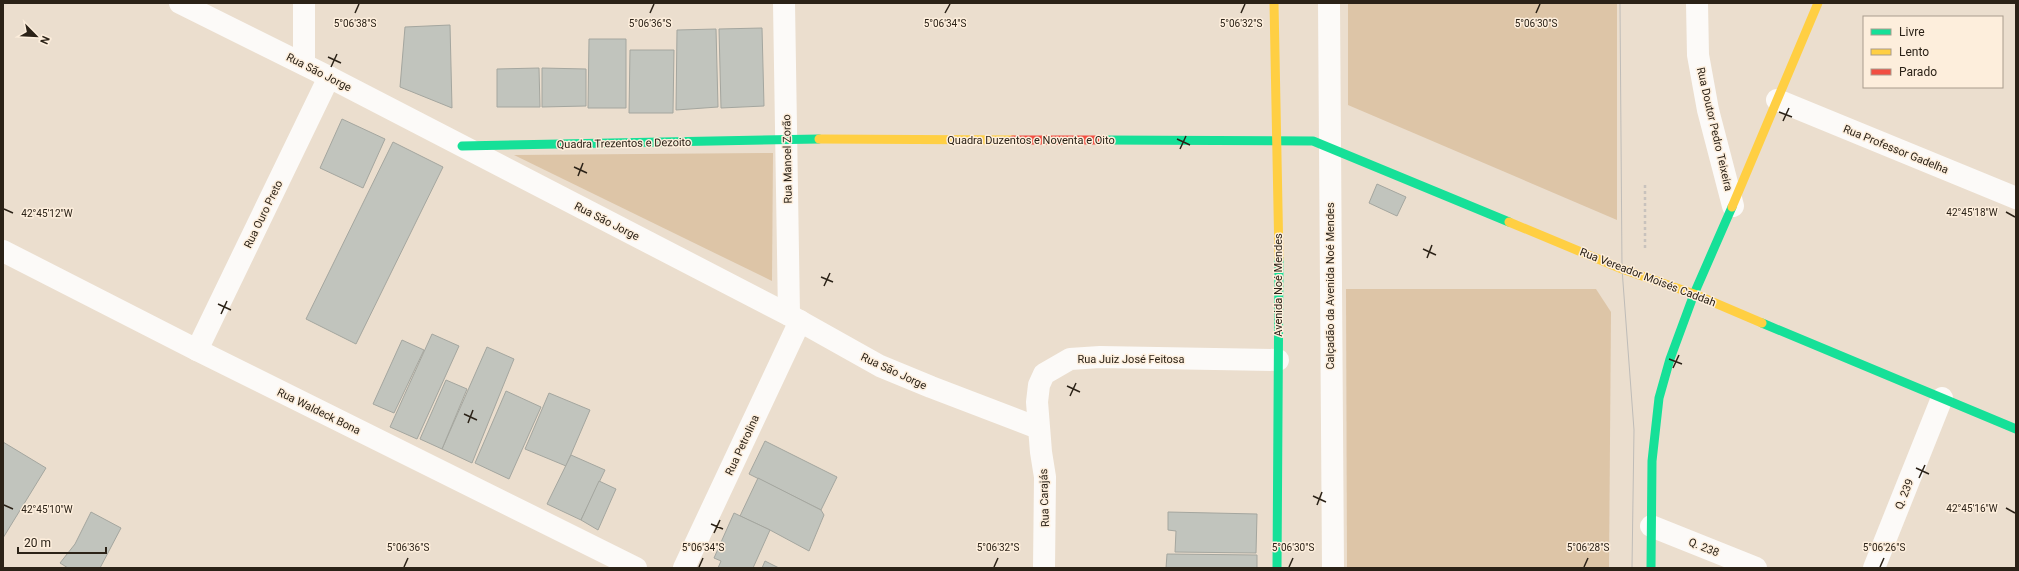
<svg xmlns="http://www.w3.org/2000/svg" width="2019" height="571" font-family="Roboto,sans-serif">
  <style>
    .green { fill: #ddc5a7 }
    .building { fill: #c1c4bd; stroke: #a4a69f }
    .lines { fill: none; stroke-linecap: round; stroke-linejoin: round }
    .path { stroke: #c8c2bd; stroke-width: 2.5; stroke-dasharray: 3 3; stroke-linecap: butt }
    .street { stroke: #fcfaf8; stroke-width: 22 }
    .fast { stroke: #16e098; stroke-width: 9 }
    .slow { stroke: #ffcf43; stroke-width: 9 }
    .jam { stroke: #f24e42; stroke-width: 9 }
    .tram { stroke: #bfbcb8; stroke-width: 1 }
    .ticks { fill: none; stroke: #2b2217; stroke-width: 1.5 }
    .labels { text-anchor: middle; stroke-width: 3; stroke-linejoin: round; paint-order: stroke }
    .street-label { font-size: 11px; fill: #2b2217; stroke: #fdeedc }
    .ticks-label { font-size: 10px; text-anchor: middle; fill: #2b2217; stroke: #fdeedc; stroke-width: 3; stroke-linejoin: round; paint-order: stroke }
  </style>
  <rect width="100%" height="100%" fill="#ebdece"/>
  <!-- green -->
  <g class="green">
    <polygon points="1348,3 1617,3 1617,220 1348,105"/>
    <polygon points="773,153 772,281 514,155"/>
    <polygon points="1346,289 1596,289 1611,312 1609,568 1347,568"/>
  </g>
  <!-- building -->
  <g class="building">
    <polygon points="450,25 452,108 400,87 405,27"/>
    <polygon points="762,28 764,106 721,108 719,29"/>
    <polygon points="716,29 718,107 676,110 677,30"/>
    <polygon points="589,39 626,39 626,108 588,108"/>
    <polygon points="630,50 674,50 673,113 629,113"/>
    <polygon points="539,68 540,107 497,107 497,69"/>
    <polygon points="542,68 586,69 586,106 542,107"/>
    <polygon points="342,119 385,139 363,188 320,168"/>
    <polygon points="393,142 443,167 356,344 306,319"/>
    <polygon points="1377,184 1406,197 1397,216 1369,203"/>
    <polygon points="432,334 459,346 417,439 390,427"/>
    <polygon points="402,340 424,350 394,413 373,404"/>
    <polygon points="487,347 514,359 472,463 442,449"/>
    <polygon points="446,380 467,389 442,449 420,439"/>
    <polygon points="506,391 541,407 509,479 475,463"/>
    <polygon points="549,393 590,410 566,466 525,449"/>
    <polygon points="765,441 837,477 821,510 749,474"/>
    <polygon points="3,442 46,468 3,538"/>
    <polygon points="571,455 605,470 581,520 547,504"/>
    <polygon points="758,478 821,510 824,515 809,551 770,530 740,516"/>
    <polygon points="599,481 616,489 598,530 581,520"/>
    <polygon points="91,512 121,528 100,568 68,568 60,563 75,544"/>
    <polygon points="1168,512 1257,514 1256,553 1175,552 1176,531 1168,530"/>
    <polygon points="734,513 770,530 753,568 718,568 721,561 714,558"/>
    <polygon points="1167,554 1257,555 1257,568 1166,568"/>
    <polygon points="765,561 779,568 762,568"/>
  </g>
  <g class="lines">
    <!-- path -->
    <polyline class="path" points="1645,185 1645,248"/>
    <!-- street -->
    <g class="street">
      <polyline points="180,3 329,77 789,315 880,366 931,387 1038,428"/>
      <polyline points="784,3 789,315"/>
      <polyline points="1329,3 1333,568"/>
      <polyline points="1697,3 1698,55 1708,110 1733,206"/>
      <polyline points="304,64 304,3"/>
      <polyline points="1777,100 2016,198"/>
      <polyline points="3,251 197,350 636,568"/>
      <polyline points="197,350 329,77"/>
      <polyline points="1651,526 1756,568"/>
      <polyline points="684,568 800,321"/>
      <polyline points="1044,568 1045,477 1041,452 1037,402 1039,385 1044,374 1070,359 1100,357 1278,360"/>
      <polyline points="1874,568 1942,398"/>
    </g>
    <!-- fast -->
    <g class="fast">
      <polyline points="1104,140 1313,141 1509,222"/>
      <polyline points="462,146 819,139"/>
      <polyline points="1762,323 2016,429"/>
      <polyline points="1277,568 1279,259"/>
      <polyline points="1651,568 1652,461 1659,398 1670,359 1694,294 1732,207"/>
    </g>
    <!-- slow -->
    <g class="slow">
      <polyline points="1274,3 1279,259"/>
      <polyline points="819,139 1013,140"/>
      <polyline points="1732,207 1818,3"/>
      <polyline points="1509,222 1622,269 1694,294 1762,323"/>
    </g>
    <!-- jam -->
    <polyline class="jam" points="1013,140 1104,140"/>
    <!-- tram -->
    <polyline class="tram" points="1620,3 1622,269 1634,430 1632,568"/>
  </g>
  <!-- ticks -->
  <path class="ticks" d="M355,13L359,4M650,13L654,4M945,13L950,4M1241,13L1245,4M1536,13L1540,4M328,57L341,63M331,67L337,54M1779,112L1792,117M1783,121L1789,108M1177,139L1190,145M1180,149L1186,136M574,167L587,173M578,176L583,163M4,209L13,213M2006,212L2015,217M1423,249L1436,255M1427,258L1432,245M821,277L833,282M824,286L830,273M218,304L231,310M221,314L227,301M1669,359L1682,364M1673,368L1679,355M1067,386L1080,392M1070,396L1076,383M464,414L477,420M468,423L473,410M1916,468L1929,474M1919,478L1925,465M1313,496L1326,502M4,505L13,509M1317,505L1322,492M2006,508L2015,513M711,524L723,529M714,533L720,520M404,567L408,558M699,567L703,558M994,567L998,558M1289,567L1293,558M1584,567L1588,558M1880,567L1884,558"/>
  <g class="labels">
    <!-- street labels -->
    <g class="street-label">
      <text transform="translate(319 72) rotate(27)" y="4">Rua São Jorge</text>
      <text transform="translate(1715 129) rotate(77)" y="4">Rua Doutor Pedro Teixeira</text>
      <text x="1031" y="144">Quadra Duzentos e Noventa e Oito</text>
      <text transform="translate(624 143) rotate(-1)" y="4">Quadra Trezentos e Dezoito</text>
      <text transform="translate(1896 149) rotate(22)" y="4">Rua Professor Gadelha</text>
      <text transform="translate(787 159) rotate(-91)" y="4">Rua Manoel Zorão</text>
      <text transform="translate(263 214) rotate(-64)" y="4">Rua Ouro Preto</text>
      <text transform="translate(607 221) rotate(27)" y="4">Rua São Jorge</text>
      <text transform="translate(1648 277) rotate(21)" y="4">Rua Vereador Moisés Caddah</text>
      <text transform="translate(1278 285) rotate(-90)" y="4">Avenida Noé Mendes</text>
      <text transform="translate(1330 286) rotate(-90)" y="4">Calçadão da Avenida Noé Mendes</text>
      <text x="1131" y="363">Rua Juiz José Feitosa</text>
      <text transform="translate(894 371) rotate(25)" y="4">Rua São Jorge</text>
      <text transform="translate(319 411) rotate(26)" y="4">Rua Waldeck Bona</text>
      <text transform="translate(742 445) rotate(-65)" y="4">Rua Petrolina</text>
      <text transform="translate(1904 494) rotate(-68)" y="4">Q. 239</text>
      <text transform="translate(1044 498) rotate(-92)" y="4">Rua Carajás</text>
      <text transform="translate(1704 547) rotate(22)" y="4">Q. 238</text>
    </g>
  </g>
  <g class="ticks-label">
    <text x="355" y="27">5°06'38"S</text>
    <text x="650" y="27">5°06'36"S</text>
    <text x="945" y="27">5°06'34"S</text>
    <text x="1241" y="27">5°06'32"S</text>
    <text x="1536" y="27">5°06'30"S</text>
    <text x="1972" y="216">42°45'18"W</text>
    <text x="47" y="217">42°45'12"W</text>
    <text x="1972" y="512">42°45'16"W</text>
    <text x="47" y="513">42°45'10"W</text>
    <text x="408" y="551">5°06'36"S</text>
    <text x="703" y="551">5°06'34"S</text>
    <text x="998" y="551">5°06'32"S</text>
    <text x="1293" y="551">5°06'30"S</text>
    <text x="1588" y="551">5°06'28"S</text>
    <text x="1884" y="551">5°06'26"S</text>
  </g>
  <!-- border -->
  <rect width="2019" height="571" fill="none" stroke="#2b2217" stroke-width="8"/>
  <!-- legend -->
  <rect x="1863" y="16" width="140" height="72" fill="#fdeedc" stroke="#a99c8d"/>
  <rect x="1871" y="29" width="20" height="6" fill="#16e098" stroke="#a99c8d"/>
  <text x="1899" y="36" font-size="12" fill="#2b2217">Livre</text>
  <rect x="1871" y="49" width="20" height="6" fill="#ffcf43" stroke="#a99c8d"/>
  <text x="1899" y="56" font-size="12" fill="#2b2217">Lento</text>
  <rect x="1871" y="69" width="20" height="6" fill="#f24e42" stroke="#a99c8d"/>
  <text x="1899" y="76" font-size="12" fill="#2b2217">Parado</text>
  <!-- north arrow -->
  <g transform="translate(36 36) rotate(114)" stroke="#fdeedc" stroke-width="3" paint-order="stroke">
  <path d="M0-3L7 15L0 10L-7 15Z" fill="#2b2217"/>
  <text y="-6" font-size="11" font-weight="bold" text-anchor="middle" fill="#2b2217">N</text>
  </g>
  <!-- scale -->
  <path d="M18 547v6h88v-6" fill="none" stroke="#2b2217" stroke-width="2"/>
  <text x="24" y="547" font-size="12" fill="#2b2217" stroke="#fdeedc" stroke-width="3" paint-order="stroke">20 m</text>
</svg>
